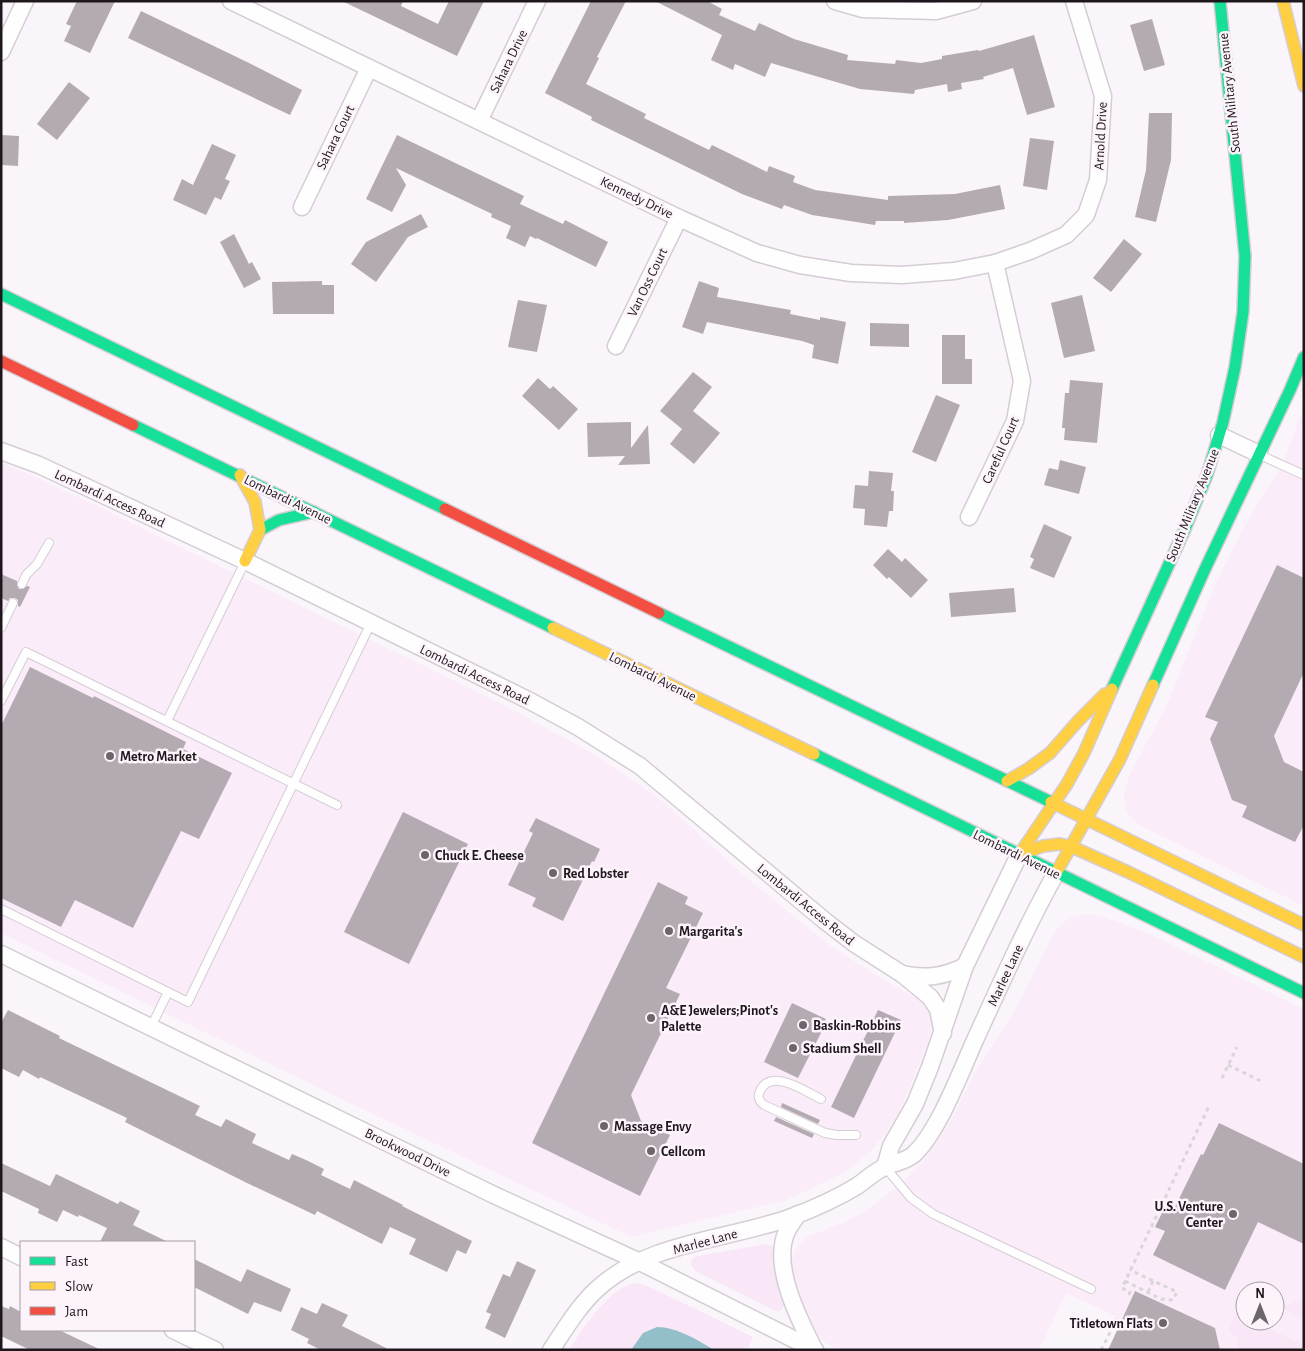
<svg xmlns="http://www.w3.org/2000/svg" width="1305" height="1351" font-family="'Alegreya Sans',sans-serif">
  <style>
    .built { fill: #fbecf9; fill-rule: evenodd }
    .green { fill: #f9e7f7 }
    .water { fill: #92bfc9 }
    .building { fill: #b4aab2 }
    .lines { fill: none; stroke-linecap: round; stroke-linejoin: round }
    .lane-casing { stroke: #d4cdd4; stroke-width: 10 }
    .street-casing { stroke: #d4cdd4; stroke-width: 19 }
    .fast-casing { stroke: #d4cdd4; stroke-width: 14 }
    .slow-casing { stroke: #d4cdd4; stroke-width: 14 }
    .jam-casing { stroke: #d4cdd4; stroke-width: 14 }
    .path { stroke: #d9d6d8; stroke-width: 3; stroke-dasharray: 4 4; stroke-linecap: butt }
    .lane { stroke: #fefefe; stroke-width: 8 }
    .street { stroke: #fefefe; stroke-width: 16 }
    .fast { stroke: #16e098; stroke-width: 11 }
    .slow { stroke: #ffcf43; stroke-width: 11 }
    .jam { stroke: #f24e42; stroke-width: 11 }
    .poi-dot { fill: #6c656b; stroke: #fcf3fb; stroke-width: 2 }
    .labels { text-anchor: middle; stroke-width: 5; stroke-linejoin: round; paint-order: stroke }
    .street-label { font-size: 14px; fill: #1f171e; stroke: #fcf3fb }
    .poi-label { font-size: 14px; font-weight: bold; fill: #1f171e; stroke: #fcf3fb; text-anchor: start }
  </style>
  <rect width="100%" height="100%" fill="#faf5fa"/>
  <!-- built -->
  <g class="built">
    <polygon points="1304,406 1304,906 1139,825 1130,817 1125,807 1124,798 1125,788 1131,772 1167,705 1217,580 1245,525 1282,465"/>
    <polygon points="1,463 29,474 76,496 502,704 595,755 624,774 662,801 747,878 828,944 872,973 926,1004 931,1010 934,1020 928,1044 899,1112 884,1136 868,1154 843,1173 787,1200 635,1236 629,1236 344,1100 1,933"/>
    <path d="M1088,914L1106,918L1148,933L1304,1009V1350H1220L1215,1328L1135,1291L1122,1319L1066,1293L1039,1350H839L826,1343L814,1333L798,1297L791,1269L792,1258L796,1249L801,1242L809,1236L841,1224L864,1212L902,1183L923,1162L947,1128L975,1073L1017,1007L1054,933L1059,926L1070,918ZM1245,1291H1275V1321H1245Z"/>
  </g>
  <!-- green -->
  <g class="green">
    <polygon points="767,1244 773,1247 785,1302 784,1306 780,1311 776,1311 695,1271 691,1264 692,1259 698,1256"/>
    <path d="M635,1283L648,1286L753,1337L747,1350H569C581,1330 611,1286 635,1283Z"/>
    <polygon points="1304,1298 1304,1319 1281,1307"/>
    <polygon points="1236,1313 1245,1317 1245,1321 1253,1321 1304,1345 1304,1350 1239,1350 1236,1337 1229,1329"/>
  </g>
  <!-- water -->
  <path class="water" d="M657,1327C676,1327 698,1340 714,1350H631L643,1333Z"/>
  <!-- building -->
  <g class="building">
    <polygon points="77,1 115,1 90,53 64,41 71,26 66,24"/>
    <polygon points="342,1 403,1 401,6 438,24 449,1 484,1 457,56"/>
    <polygon points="591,1 626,1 597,57 599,58 586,84 646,114 644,118 709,150 712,145 767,172 769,166 795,176 793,182 815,190 888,200 888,196 955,194 1000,185 1005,209 948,220 904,223 904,221 876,221 875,225 812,215 784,205 782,209 742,194 591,120 592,117 545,93"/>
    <polygon points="655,1 707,1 722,9 719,15 755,31 759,23 794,39 848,55 847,60 895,64 896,60 921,63 942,59 942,56 978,50 979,51 1034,35 1055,107 1027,115 1013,68 983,77 984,79 961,83 962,89 948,92 947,84 915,90 914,94 860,89 771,63 765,77 735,64 733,70 711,60 722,35"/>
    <polygon points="141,11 247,62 302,90 290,115 128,38"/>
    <polygon points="1152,19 1165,65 1144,71 1130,25"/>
    <polygon points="69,82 90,98 57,140 37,124"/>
    <polygon points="1149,113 1172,113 1171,160 1156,222 1135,217 1146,170"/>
    <polygon points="1,135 19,136 18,166 1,165"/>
    <polygon points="397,135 524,196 520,204 563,224 565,220 608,242 596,267 537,238 536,239 530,236 525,247 506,238 511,226 491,217 492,214 396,168 406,185 392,212 366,199"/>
    <polygon points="1030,138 1054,141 1047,190 1023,186"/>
    <polygon points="212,144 236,155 225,179 230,181 221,200 215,197 206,215 173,200 182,179 193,185"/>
    <polygon points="421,214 428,227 408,237 376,282 351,264 366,242"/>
    <polygon points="234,234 249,264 252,262 261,279 244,288 220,242"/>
    <polygon points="1124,239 1142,254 1111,292 1093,278"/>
    <polygon points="322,281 322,285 334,285 334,314 273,314 272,282"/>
    <polygon points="699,281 719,288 717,297 791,310 790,314 820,320 820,317 846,322 838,364 812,358 814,345 802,341 707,322 703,334 682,327"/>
    <polygon points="1082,295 1095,351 1064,358 1051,303"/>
    <polygon points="518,300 547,305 537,352 508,347"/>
    <polygon points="870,323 909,324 909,347 870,346"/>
    <polygon points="942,335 965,335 965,359 972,359 972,384 942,384"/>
    <polygon points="693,372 712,387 693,411 720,433 694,464 670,444 682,429 660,411"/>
    <polygon points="538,378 550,389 553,386 578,409 559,430 522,396"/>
    <polygon points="1070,380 1103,383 1097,443 1064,440 1065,428 1062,428 1065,393 1069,393"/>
    <polygon points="936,395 960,405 936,462 912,452"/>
    <polygon points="631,422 631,448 648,425 650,464 618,465 625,456 588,457 587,423"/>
    <polygon points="1060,460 1086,467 1079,494 1044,485 1049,468 1058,470"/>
    <polygon points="869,471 893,473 891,491 894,491 893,511 889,511 887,527 864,525 865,509 853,508 855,485 868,486"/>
    <polygon points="1044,524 1072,537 1054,578 1030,568 1034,559 1030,557"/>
    <polygon points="888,549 902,562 905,558 928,580 911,598 889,577 887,579 873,565"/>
    <polygon points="1277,565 1304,578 1304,672 1274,736 1284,762 1304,772 1304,825 1295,842 1242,817 1247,806 1232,800 1210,739 1218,722 1205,717"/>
    <polygon points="1,574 17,581 17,585 19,589 23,589 27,586 30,587 20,607 18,606 18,600 15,598 10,598 8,601 1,598"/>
    <polygon points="1014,588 1016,612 951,617 949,593"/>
    <polygon points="30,667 93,698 94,696 186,742 183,749 232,773 199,839 181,831 133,928 75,900 61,927 1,898 1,726"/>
    <polygon points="403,812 468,844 409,964 344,932"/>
    <polygon points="536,818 600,849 594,862 592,861 563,921 532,906 536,898 508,885 533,833 529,831"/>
    <polygon points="658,882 688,897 685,904 703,913 666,988 680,994 631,1095 641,1121 670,1135 640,1196 532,1143"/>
    <polygon points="792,1003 826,1019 820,1032 821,1033 798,1078 764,1062"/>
    <polygon points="8,1010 60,1036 59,1038 200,1106 195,1115 221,1127 226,1119 256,1134 252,1143 289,1160 292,1154 306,1160 324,1169 321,1175 350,1189 354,1180 403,1205 402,1206 472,1241 466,1254 457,1250 447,1272 409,1254 416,1239 390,1227 382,1244 317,1211 315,1215 247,1183 125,1122 127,1118 40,1077 39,1079 23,1070 19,1077 1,1068 1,1023"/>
    <polygon points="878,1010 901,1020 854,1118 831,1107"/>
    <polygon points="782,1103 820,1120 818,1124 781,1107"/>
    <polygon points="776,1117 814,1134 812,1138 774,1121"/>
    <polygon points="1219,1123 1304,1164 1304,1244 1258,1222 1225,1290 1153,1255 1165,1231 1155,1227 1167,1203 1175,1207 1201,1154 1203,1155"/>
    <polygon points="1,1163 50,1186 56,1174 118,1204 120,1201 140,1211 133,1225 168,1242 100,1242 107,1228 79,1215 78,1217 63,1210 57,1222 38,1213 39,1209 1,1191"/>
    <polygon points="194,1259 241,1282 247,1269 291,1289 281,1312 254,1302 248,1314 194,1287"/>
    <polygon points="517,1261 536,1270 505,1338 485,1328 491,1314 486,1312 503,1274 510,1277"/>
    <polygon points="1135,1291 1215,1328 1220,1350 1108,1350"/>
    <polygon points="322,1303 348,1315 342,1326 390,1350 321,1350 307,1343 309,1339 291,1330 301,1307 317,1314"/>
    <polygon points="1,1306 9,1309 10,1306 21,1312 21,1330 59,1330 101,1350 30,1350 1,1336"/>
  </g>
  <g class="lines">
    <!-- lane casing -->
    <g class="lane-casing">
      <g id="lane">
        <polyline points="1260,455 1304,475"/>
        <polyline points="22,584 26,575 37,564 49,543"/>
        <polyline points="1,628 13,603"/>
        <polyline points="1,701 26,652 337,805"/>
        <polyline points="167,721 244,564"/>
        <polyline points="1,909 188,1002 371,623"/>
        <polyline points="151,1027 168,992"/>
        <path d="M821,1099C806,1092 771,1067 760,1091C757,1097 759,1101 764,1105L825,1133L837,1135H856"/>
        <polyline points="885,1167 911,1198 933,1214 1091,1289"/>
      </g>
    </g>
    <!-- street casing -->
    <g class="street-casing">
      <g id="street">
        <polyline points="231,1 679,218 757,253 800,265 851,273 902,275 954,271 995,263 1030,251 1066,235 1086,215 1098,180 1103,96 1074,1"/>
        <polyline points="835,1 863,9 936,11 973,1"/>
        <polyline points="1,52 25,1"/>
        <polyline points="479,121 537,1"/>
        <polyline points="302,207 369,68"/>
        <polyline points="616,346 679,218"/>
        <polyline points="1219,435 1259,454"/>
        <polyline points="1,451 39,465 245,561 530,701 578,727 640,766 825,921 855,944 902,974 930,997 938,1009 943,1033"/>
        <polyline points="969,517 1015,421 1022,381 995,263"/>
        <polyline points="1,954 494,1195 640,1262 815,1350"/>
        <path d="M902,974C925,979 944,977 965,966"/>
        <polyline points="885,1167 891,1146 915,1104 930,1067 965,966 1019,855"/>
        <path d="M798,1214C794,1220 790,1225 787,1231C771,1265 799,1319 814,1349"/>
        <polyline points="1,1247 21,1257"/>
        <polyline points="173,1330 215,1350"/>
        <path d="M551,1350C565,1329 578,1307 596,1290C647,1242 726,1240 789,1218C813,1209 836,1199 857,1186C866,1180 875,1171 885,1167C895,1162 904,1162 913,1155C938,1133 961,1071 975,1040C1001,983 1026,927 1056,873"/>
      </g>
    </g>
    <!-- fast casing -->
    <g class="fast-casing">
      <g id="fast">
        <polyline points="1,294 445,509"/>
        <polyline points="133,425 553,628"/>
        <polyline points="260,530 279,520 314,512"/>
        <polyline points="659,613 1051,802"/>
        <polyline points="1153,685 1205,569 1290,390 1304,357"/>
        <polyline points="1112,689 1185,529 1207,475 1223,422 1235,367 1243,312 1245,256 1220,1"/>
        <polyline points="814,754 1304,993"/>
      </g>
    </g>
    <!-- slow casing -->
    <g class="slow-casing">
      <g id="slow">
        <polyline points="1283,1 1304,86"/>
        <polyline points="240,475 255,502 260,530 245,561"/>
        <polyline points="553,628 814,754"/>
        <polyline points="1007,781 1028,769 1050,753 1078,721 1105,694"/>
        <polyline points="1051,802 1304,925"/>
        <polyline points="1019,855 1067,784 1084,753 1112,689"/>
        <polyline points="1019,855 1043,846 1060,844 1072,847 1128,872 1304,957"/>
        <polyline points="1056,873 1120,759 1153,685"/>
      </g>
    </g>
    <!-- jam casing -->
    <g class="jam-casing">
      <g id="jam">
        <polyline points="1,361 133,425"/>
        <polyline points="445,509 659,613"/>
      </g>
    </g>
    <!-- path -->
    <g class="path">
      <polyline points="1228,1065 1263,1082"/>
      <polyline points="1222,1078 1237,1047"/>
      <polyline points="1125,1281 1161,1299 1173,1300 1177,1292 1130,1270"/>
      <polyline points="1148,1292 1153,1281"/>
      <polyline points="1129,1295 1130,1292 1122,1288 1209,1106"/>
      <polyline points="1101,1350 1118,1317"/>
    </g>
    <!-- lane -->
    <use href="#lane" class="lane"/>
    <!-- street -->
    <use href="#street" class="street"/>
    <!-- fast -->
    <use href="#fast" class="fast"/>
    <!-- slow -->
    <use href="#slow" class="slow"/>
    <!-- jam -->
    <use href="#jam" class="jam"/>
  </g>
  <!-- markers -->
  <g class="poi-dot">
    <circle cx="110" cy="756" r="5"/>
    <circle cx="425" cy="855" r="5"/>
    <circle cx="553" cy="873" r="5"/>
    <circle cx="669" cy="931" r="5"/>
    <circle cx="651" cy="1018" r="5"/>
    <circle cx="803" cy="1025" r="5"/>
    <circle cx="793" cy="1048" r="5"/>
    <circle cx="604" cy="1126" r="5"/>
    <circle cx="651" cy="1151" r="5"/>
    <circle cx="1233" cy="1214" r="5"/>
    <circle cx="1163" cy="1323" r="5"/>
  </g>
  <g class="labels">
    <!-- street labels -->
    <g class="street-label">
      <text transform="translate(508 61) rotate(-64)" y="5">Sahara Drive</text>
      <text transform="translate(1229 93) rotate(-96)" y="5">South Military Avenue</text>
      <text transform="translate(1100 136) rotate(-87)" y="5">Arnold Drive</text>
      <text transform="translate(335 137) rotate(-64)" y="5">Sahara Court</text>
      <text transform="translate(637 197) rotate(26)" y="5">Kennedy Drive</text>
      <text transform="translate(647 282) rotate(-64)" y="5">Van Oss Court</text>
      <text transform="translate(1000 450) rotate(-66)" y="5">Careful Court</text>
      <text transform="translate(110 498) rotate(25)" y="5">Lombardi Access Road</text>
      <text transform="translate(288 499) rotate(26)" y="5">Lombardi Avenue</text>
      <text transform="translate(1192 505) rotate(-68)" y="5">South Military Avenue</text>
      <text transform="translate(475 674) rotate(26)" y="5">Lombardi Access Road</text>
      <text transform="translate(653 676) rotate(26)" y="5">Lombardi Avenue</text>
      <text transform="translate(1017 854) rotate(26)" y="5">Lombardi Avenue</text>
      <text transform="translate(806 904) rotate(39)" y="5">Lombardi Access Road</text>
      <text transform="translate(1005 975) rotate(-65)" y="5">Marlee Lane</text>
      <text transform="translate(408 1152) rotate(26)" y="5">Brookwood Drive</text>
      <text transform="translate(705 1241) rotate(-15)" y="5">Marlee Lane</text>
    </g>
    <!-- poi labels -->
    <g class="poi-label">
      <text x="120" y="761">Metro Market</text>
      <text x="435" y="860">Chuck E. Cheese</text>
      <text x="563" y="878">Red Lobster</text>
      <text x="679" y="936">Margarita's</text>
      <text x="661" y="1015">A&amp;E Jewelers;Pinot's<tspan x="661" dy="16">Palette</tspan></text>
      <text x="813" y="1030">Baskin-Robbins</text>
      <text x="803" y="1053">Stadium Shell</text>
      <text x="614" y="1131">Massage Envy</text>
      <text x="661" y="1156">Cellcom</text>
      <text x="1223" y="1211" text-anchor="end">U.S. Venture<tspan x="1223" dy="16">Center</tspan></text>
      <text x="1153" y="1328" text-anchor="end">Titletown Flats</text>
    </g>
  </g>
  <!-- border -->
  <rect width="1305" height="1351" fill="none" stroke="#1f171e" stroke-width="5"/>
  <!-- legend -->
  <rect x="20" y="1241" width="175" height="90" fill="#fcf3fb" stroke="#a49ba3"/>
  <rect x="30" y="1257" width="25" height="8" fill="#16e098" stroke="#a49ba3"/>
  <text x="65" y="1266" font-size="15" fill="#1f171e">Fast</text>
  <rect x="30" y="1282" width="25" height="8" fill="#ffcf43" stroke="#a49ba3"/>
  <text x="65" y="1291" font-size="15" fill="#1f171e">Slow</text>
  <rect x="30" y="1307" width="25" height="8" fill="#f24e42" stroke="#a49ba3"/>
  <text x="65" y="1316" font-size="15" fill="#1f171e">Jam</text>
  <!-- north arrow -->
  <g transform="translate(1260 1306)"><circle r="24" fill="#fcf3fb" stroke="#a49ba3"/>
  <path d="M0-4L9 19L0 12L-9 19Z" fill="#6c656b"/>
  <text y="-8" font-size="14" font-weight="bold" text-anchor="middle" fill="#1f171e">N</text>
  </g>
</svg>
